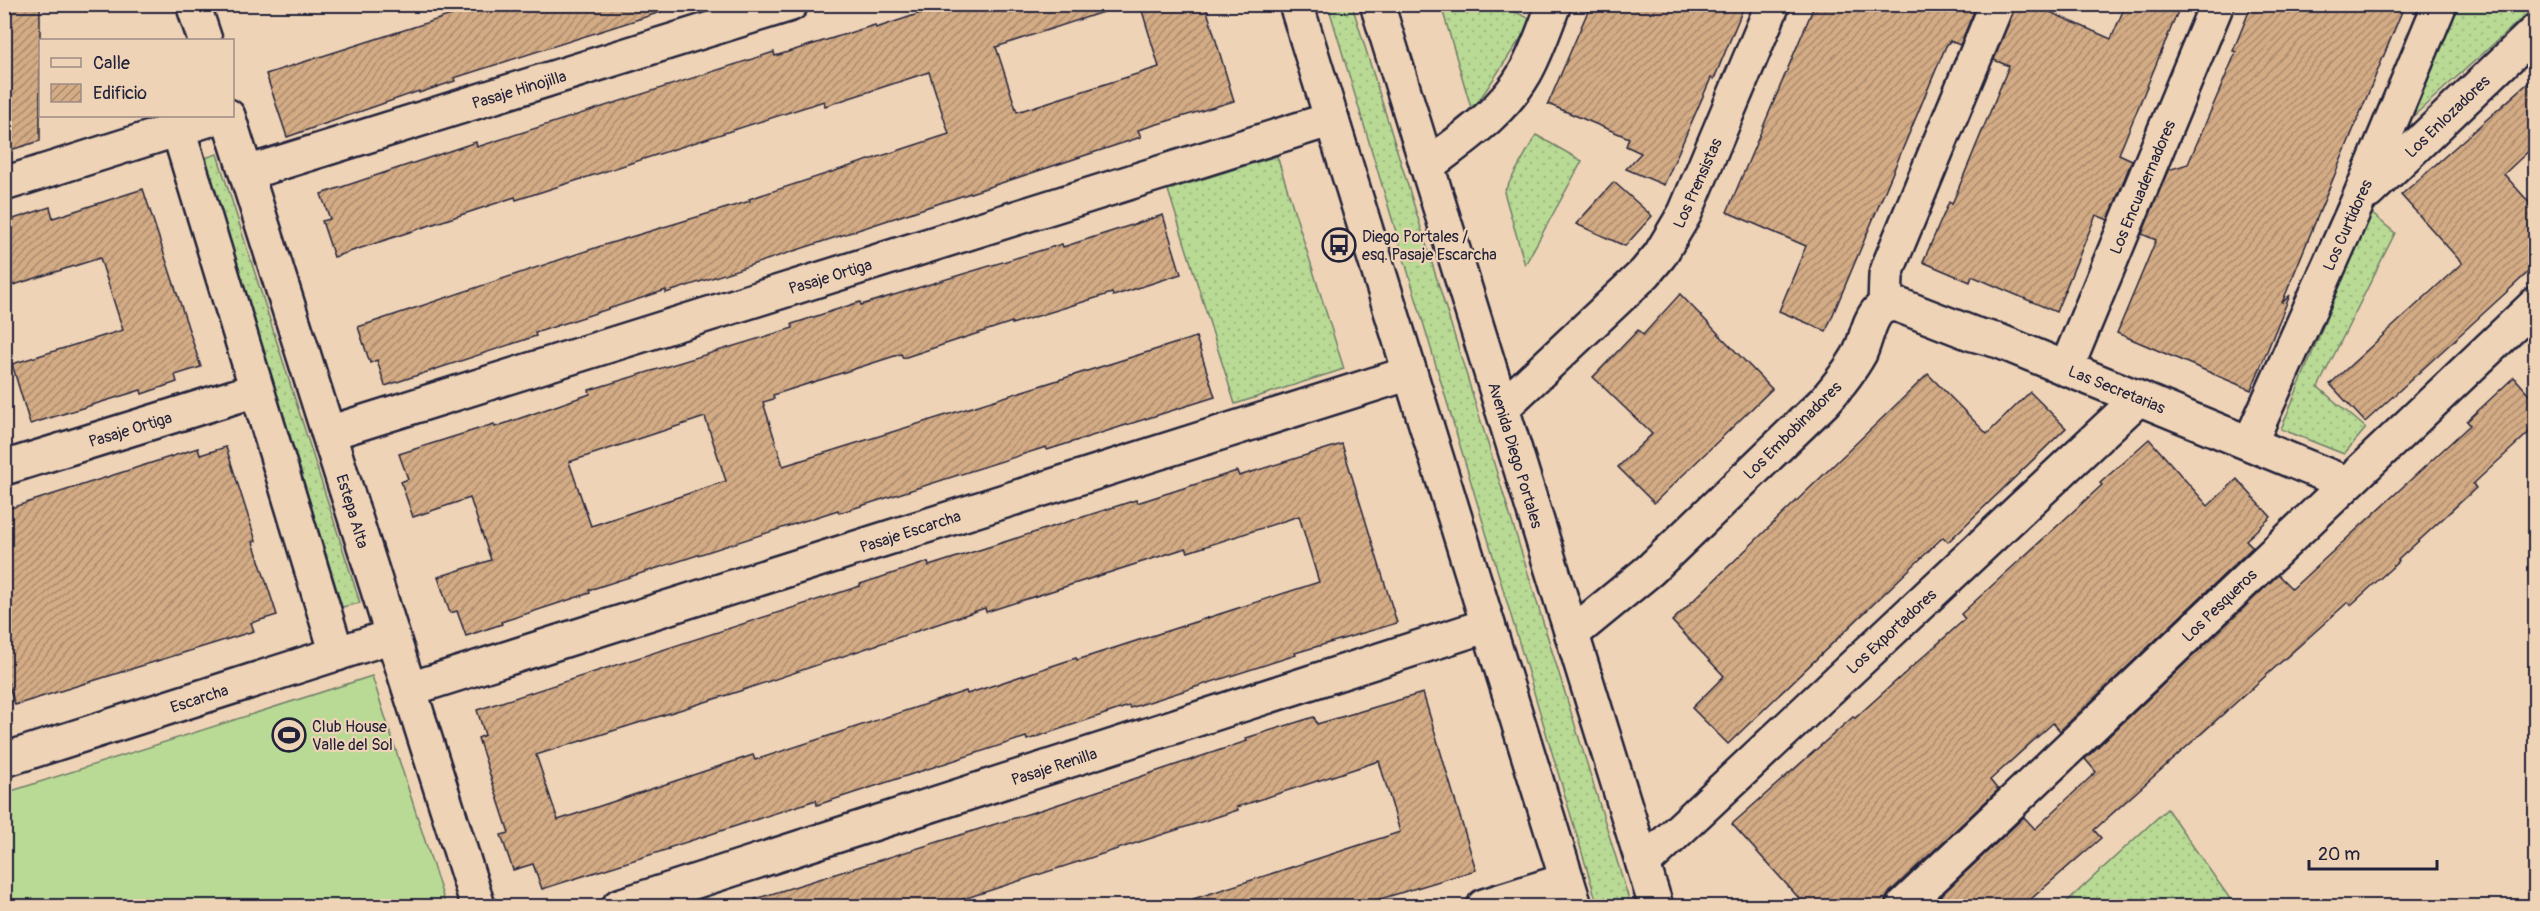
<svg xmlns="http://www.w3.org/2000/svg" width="2540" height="911" font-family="Pangolin,sans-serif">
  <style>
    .grass { fill: url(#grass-dots); stroke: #6e7e68; stroke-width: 1.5 }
    .pitch { fill: #b9da94; stroke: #6e7e68; stroke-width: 1.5 }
    .building { fill: url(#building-hatch); stroke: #22223b; stroke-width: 1.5; fill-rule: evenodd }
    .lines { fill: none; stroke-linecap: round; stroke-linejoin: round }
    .minor-casing { stroke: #22223b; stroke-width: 38 }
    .minor { stroke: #efd3b6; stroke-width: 33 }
    .labels { text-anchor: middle; stroke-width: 4.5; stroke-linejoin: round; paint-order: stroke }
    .street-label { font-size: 16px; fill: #22223b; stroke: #efd3b6 }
    .poi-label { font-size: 16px; fill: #22223b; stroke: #efd3b6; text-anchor: start }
  </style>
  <defs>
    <pattern id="grass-dots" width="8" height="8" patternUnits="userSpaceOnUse" patternTransform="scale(1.5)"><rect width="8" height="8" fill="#b9da94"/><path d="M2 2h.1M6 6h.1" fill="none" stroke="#9fbb80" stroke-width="1.8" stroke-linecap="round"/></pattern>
    <pattern id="building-hatch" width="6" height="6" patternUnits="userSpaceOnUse" patternTransform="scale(1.5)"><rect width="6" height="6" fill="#d3ab85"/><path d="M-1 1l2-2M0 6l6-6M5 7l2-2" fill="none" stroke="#ab8b6e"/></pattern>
  </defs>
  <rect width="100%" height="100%" fill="#efd3b6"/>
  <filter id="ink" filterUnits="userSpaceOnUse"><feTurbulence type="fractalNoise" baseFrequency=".0167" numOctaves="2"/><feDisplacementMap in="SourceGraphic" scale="12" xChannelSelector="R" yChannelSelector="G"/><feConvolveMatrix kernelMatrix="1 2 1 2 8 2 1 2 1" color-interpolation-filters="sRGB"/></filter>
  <g filter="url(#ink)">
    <!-- grass -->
    <g class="grass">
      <polygon points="1328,5 1352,5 1631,906 1598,906"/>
      <polygon points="1441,5 1500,5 1533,20 1472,111"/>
      <polygon points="2449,5 2517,5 2530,11 2399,129"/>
      <polygon points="1536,135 1582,161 1525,265 1504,192"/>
      <polygon points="217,154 360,603 342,607 205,158"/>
      <polygon points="1277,156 1344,369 1235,404 1168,190"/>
      <polygon points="2370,212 2395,233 2318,387 2366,428 2344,454 2281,429"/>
      <polygon points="2167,809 2235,906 2062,906"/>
    </g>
    <!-- pitch -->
    <polygon class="pitch" points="372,676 446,906 5,906 5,793"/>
    <!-- building -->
    <g class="building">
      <polygon points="4,4 40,4 40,141 4,152"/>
      <polygon points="462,4 660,4 661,12 454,78 455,81 419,93 419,91 287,137 266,74 464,11"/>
      <polygon points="948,4 1105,4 1106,11 996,47 1017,112 1159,67 1140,4 1205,4 1234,101 1138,130 1141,137 666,293 666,290 535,333 536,336 385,386 377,360 370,363 358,327 601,246 750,201 749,199 949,134 929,72 825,106 824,101 516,200 515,197 334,257 322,221 330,219 321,194 476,142 477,147 774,52 775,56 875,25 876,28"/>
      <polygon points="1591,4 1745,4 1714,79 1711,78 1664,185 1626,169 1641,153 1626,146 1629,138 1548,104"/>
      <polygon points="1815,4 1977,4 1960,45 1950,41 1946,46 1826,331 1779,311 1806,246 1727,212"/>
      <polygon points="2015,4 2032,4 2111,39 2126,4 2181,4 2119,154 2132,160 2108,220 2096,215 2056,312 1972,276 1970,282 1923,262 1949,202 1952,204 2009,66 1994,60"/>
      <polygon points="2252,4 2405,4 2282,303 2290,295 2251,390 2117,333 2156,240 2142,234 2168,170 2188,164 2236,52 2233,51"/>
      <polygon points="2535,77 2535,145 2504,174 2535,209 2535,266 2365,422 2330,384 2462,263 2401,195"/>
      <polygon points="1614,182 1652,216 1625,246 1576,224"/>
      <polygon points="143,189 201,367 175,375 177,382 142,394 141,390 30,424 12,364 123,330 100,258 4,288 4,222 50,207 53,218"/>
      <path d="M1163,215L1181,274L1113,296L1112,293L1012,324V322L903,358L901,354L773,395L774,399L763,402L783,466L1196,337L1215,397L1047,450L1046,447L839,513L838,510L589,590L590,593L501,622L502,624L466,636L457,611L450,613L438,577L491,560L470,498L413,517L401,482L408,479L399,454L494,424L495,427L590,394L589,390L793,328L792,324L860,302L861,305L1062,244L1063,247ZM705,417L726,481L591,526L569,462Z"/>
      <polygon points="1680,294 1772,389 1654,503 1618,467 1652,434 1593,377 1638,330 1643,335"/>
      <polygon points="1928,374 1987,434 2030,392 2066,428 1948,542 1943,537 1728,744 1692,708 1724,676 1672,621"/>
      <polygon points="2514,377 2535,401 2535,427 2473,484 2476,488 2398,560 2399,561 2351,605 2348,602 2094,830 2101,838 2023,906 1930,906 2024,817 2035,829 2096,772 2085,759 2278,575 2292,589 2470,425 2467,421"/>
      <polygon points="2149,439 2208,506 2237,479 2271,517 2246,540 2253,547 2060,731 2053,723 1990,780 1998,790 1890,892 1885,900 1885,906 1806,906 1732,824 1853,717 1855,718 1965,619 1961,614 2102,485 2100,483"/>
      <path d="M1342,444L1397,623L1295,653L1296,655L1130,708L1129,706L1027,740L1026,737L817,805L816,800L668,848L669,849L542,889L533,864L513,870L501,835L509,833L478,738L485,735L477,710L860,586V584L928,562L929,566L1136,500L1137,503L1237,471L1239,476ZM1299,516L1319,582L1077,660L1076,658L967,694L966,691L755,760L753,755L558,820L536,755L740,691L985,608L986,612L1186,548L1188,552Z"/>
      <polygon points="226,447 256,541 253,542 277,615 251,623 254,631 15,705 4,670 4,510 198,448 200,455"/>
      <polygon points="1423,693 1476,870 1357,906 1194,906 1193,899 1400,832 1379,761 1237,807 1238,810 942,906 756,906 755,899 1050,807 1247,741 1246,738 1314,717 1317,724"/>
    </g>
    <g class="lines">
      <!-- minor casing -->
      <g class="minor-casing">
        <g id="minor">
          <polyline points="193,4 205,40"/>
          <polyline points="1296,4 1575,906"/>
          <polyline points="1377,4 1656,906"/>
          <polyline points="228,116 478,906"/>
          <polyline points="178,129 337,654"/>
          <path d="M1427,166C1462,139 1502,113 1525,73C1537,52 1545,27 1554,4"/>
          <polyline points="247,173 791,4"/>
          <polyline points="4,184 220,116"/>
          <polyline points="2368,192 2536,31"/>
          <polyline points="1885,306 1886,275 1890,263 1997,4"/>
          <polyline points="2066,369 2217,4"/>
          <polyline points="1502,408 1645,273 1660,255 1685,213 1773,4"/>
          <polyline points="329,433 1332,119"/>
          <polyline points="2250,443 2358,201 2440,4"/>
          <polyline points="4,468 256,390"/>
          <path d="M1572,634L1650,570L1824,402C1837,387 1850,371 1860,353C1866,340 1869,319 1879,310C1886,304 1893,304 1901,306L1973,334L1999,341L2346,483"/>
          <polyline points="410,689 1410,373"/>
          <polyline points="4,760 392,636"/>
          <polyline points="1643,864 2139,398"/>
          <polyline points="619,906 1488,625"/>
          <polyline points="1484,906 1567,880"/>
          <polyline points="1903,906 2536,304"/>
        </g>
      </g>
      <!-- minor -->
      <use href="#minor" class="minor"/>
    </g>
  </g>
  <!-- icons -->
  <defs>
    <g id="bus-ring" transform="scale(1.725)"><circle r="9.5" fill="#efd3b6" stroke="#22223b" stroke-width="1.5"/><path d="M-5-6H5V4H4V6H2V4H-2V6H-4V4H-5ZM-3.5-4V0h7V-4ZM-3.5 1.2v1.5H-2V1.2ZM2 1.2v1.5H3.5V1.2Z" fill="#22223b"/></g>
    <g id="stadium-ring" transform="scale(1.725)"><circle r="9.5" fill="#efd3b6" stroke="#22223b" stroke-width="1.5"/><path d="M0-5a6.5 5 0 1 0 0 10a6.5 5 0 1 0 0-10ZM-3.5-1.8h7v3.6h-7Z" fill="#22223b"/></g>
  </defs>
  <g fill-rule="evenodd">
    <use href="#bus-ring" x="1339" y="245"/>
    <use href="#stadium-ring" x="289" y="735"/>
  </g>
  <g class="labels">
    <!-- street labels -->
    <g class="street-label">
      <text transform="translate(519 89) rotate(-17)" y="6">Pasaje Hinojilla</text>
      <text transform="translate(2447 116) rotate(-44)" y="6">Los Enlozadores</text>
      <text transform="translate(1697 183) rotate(-66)" y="6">Los Prensistas</text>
      <text transform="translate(2142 187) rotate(-67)" y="6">Los Encuadernadores</text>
      <text transform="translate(2347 225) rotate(-66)" y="6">Los Curtidores</text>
      <text transform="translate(830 276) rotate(-17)" y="6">Pasaje Ortiga</text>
      <text transform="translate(2117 389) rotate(22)" y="6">Las Secretarias</text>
      <text transform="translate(130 429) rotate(-17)" y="6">Pasaje Ortiga</text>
      <text transform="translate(1792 430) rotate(-45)" y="6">Los Embobinadores</text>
      <text transform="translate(1516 455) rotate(73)" y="6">Avenida Diego Portales</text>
      <text transform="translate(353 511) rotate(73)" y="6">Estepa Alta</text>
      <text transform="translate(910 531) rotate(-18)" y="6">Pasaje Escarcha</text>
      <text transform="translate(2219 605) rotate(-44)" y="6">Los Pesqueros</text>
      <text transform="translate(1891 631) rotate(-43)" y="6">Los Exportadores</text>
      <text transform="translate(199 698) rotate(-18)" y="6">Escarcha</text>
      <text transform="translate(1054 766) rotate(-18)" y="6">Pasaje Renilla</text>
    </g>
    <!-- poi labels -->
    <g class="poi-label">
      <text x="1362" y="242">Diego Portales /<tspan x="1362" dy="18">esq. Pasaje Escarcha</tspan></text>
      <text x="312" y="732">Club House<tspan x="312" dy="18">Valle del Sol</tspan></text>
    </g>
  </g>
  <!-- margin -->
  <rect width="2540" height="911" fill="none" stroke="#efd3b6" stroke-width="24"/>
  <rect x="12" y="12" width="2516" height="887" fill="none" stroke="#22223b" stroke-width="2" filter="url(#ink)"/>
  <!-- legend -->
  <rect x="39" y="39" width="195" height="78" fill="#efd3b6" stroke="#9d8c85" stroke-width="1.5"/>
  <rect x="51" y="58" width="30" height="9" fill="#efd3b6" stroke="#9d8c85" stroke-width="1.5"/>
  <text x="93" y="69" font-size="18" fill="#22223b">Calle</text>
  <rect x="51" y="84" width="30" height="18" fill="url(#building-hatch)" stroke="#9d8c85" stroke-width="1.5"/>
  <text x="93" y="99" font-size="18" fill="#22223b">Edificio</text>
  <!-- scale -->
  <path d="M2309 860v9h128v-9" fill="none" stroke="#22223b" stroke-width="3"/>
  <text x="2318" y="860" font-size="18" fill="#22223b" stroke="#efd3b6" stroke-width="4.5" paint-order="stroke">20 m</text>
</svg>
